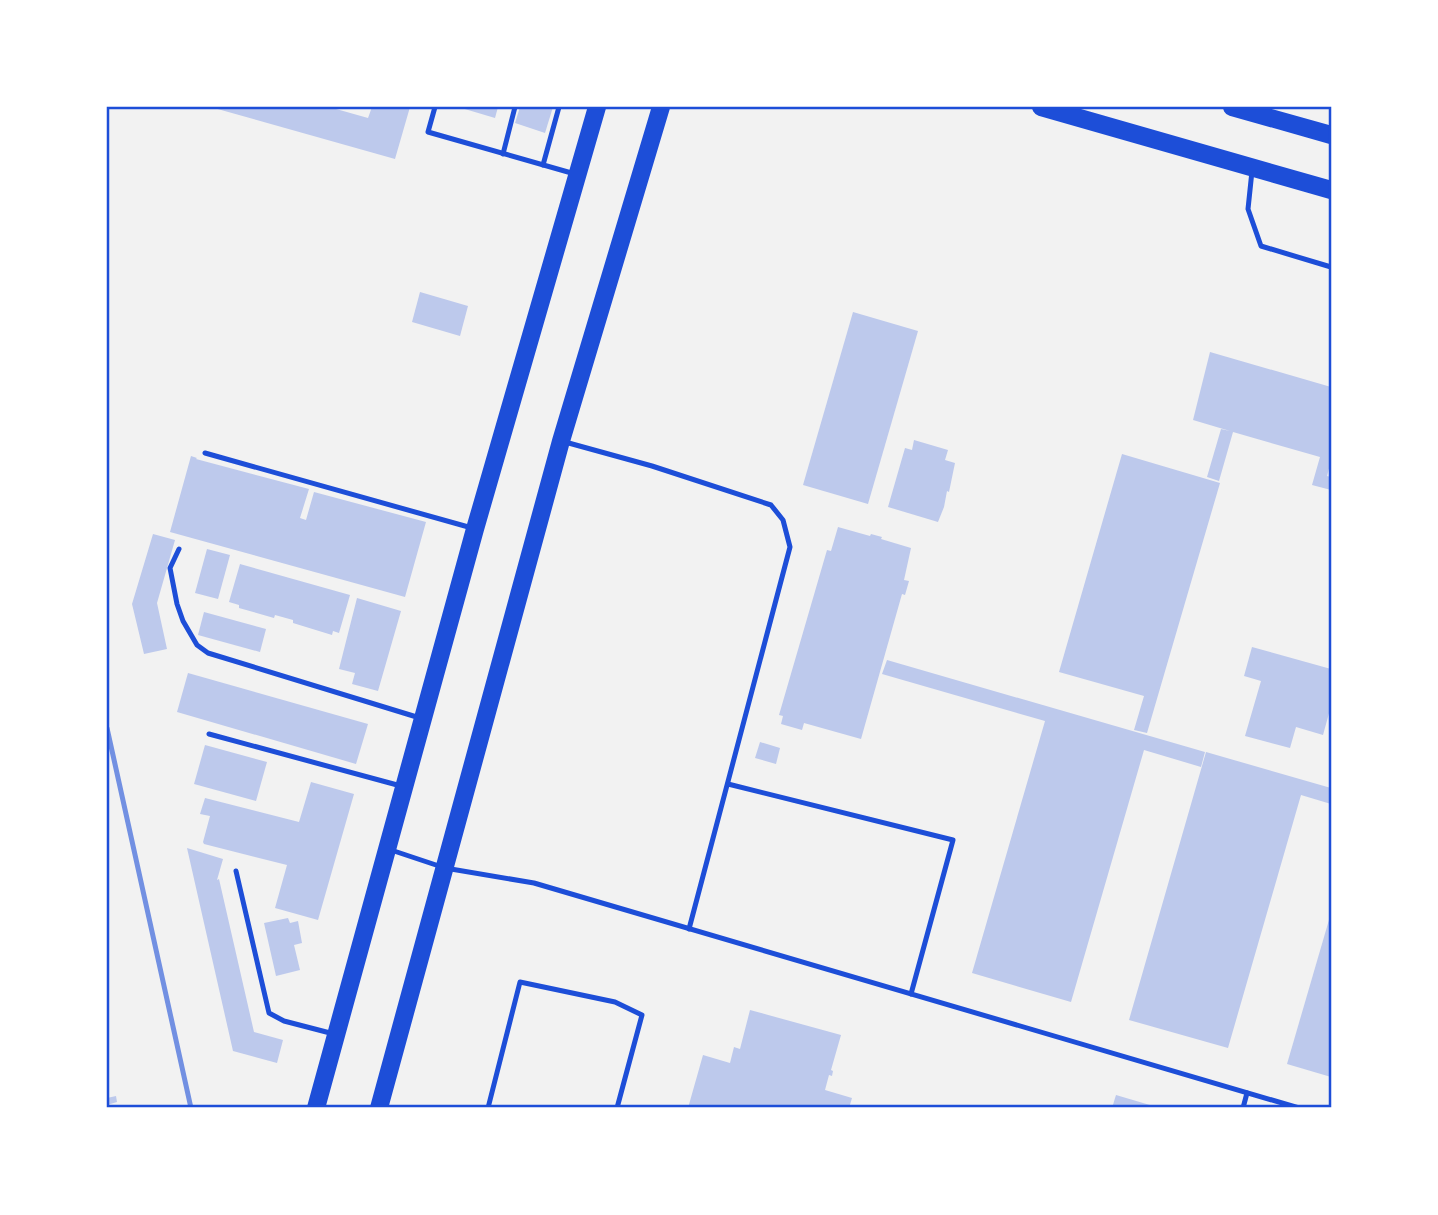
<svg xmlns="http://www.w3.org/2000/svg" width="1438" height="1215" font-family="Karla,sans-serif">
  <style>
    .building { fill: #bdc9ec }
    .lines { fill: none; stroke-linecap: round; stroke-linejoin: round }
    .service { stroke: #1d4ed8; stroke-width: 5 }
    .primary { stroke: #1d4ed8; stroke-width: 18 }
    .rail { stroke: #7290e2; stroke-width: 5 }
    .neatline { fill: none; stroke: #1d4ed8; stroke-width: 2.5 }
  </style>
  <rect width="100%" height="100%" fill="#f2f2f2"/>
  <!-- building -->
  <g class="building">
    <polygon points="329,107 368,118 372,107 410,107 395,159 214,108"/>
    <polygon points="458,107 498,107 495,118"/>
    <polygon points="520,107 553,107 545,133 515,123"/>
    <polygon points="420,292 468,306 460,336 412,322"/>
    <polygon points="853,312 918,331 868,504 803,485"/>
    <polygon points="1210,352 1331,387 1329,414 1331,415 1331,461 1327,476 1331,477 1331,490 1312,485 1320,457 1233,432 1219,481 1207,477 1221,429 1230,431 1193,420"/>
    <polygon points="914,440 948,450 945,460 955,463 949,492 947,491 944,507 938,522 888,507 905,448 912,450"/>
    <polygon points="1122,454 1220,483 1147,733 1134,730 1144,696 1059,672"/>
    <polygon points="191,456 197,458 196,459 309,489 300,518 306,520 314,492 426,522 405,597 170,532"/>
    <polygon points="838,527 870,536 871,534 882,537 881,539 911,548 904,580 909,581 905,595 902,594 861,739 804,723 802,730 781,724 783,716 779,715 827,550 831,551"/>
    <polygon points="153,534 175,540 157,603 167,649 144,654 132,604"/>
    <polygon points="207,549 230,555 218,599 195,593"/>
    <polygon points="240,564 350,595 339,633 333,631 332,635 293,623 293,620 275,615 274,618 239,608 239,605 229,602"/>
    <polygon points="357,598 401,611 378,691 352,684 355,673 339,669"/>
    <polygon points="204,612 266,629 260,652 198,635"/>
    <polygon points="1252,647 1331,669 1331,706 1323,735 1296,727 1290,748 1245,736 1261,681 1244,676"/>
    <polygon points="887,660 1205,752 1201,767 1144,750 1071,1002 972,973 1045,721 882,674"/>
    <polygon points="188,673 368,724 356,764 177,712"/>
    <polygon points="760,742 780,748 776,764 755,758"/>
    <polygon points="205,745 267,762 256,801 194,784"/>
    <polygon points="1206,752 1331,788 1331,804 1301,795 1228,1048 1129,1020"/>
    <polygon points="311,782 354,794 318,920 275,908 287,865 204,844 203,842 210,816 200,814 205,798 299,822"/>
    <polygon points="187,848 223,859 217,880 219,879 254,1032 283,1040 277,1063 233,1051"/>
    <polygon points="1331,913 1331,1077 1287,1064"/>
    <polygon points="288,918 290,923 298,921 302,943 294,945 300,970 276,976 264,923"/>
    <polygon points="750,1010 841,1035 831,1070 833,1071 832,1076 829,1075 825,1090 852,1098 849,1108 688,1108 703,1055 730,1063 734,1047 740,1049"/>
    <polygon points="1116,1095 1160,1108 1112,1108"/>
    <polygon points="116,1096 117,1102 107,1105 107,1098"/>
  </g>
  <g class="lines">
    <!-- service -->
    <g class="service">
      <polyline points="435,107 428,132 575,174"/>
      <polyline points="503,154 515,107"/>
      <polyline points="543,165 559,107"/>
      <polyline points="1252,171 1248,209 1261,246 1331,267"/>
      <polyline points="565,442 652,466 771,505 783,520 790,547 689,929"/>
      <polyline points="205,453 472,528"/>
      <polyline points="179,549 170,568 177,604 183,621 197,645 208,653 420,718"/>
      <polyline points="209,734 401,786"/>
      <polyline points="728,784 953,840 911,994"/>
      <polyline points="391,850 445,868 534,883 1299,1108"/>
      <polyline points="236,871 269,1013 284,1021 334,1034"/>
      <polyline points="488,1108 520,982 615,1002 642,1015 617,1108"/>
      <polyline points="1243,1108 1247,1093"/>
    </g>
    <!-- primary -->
    <g class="primary">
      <polyline points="1041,107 1331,190"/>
      <polyline points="1232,107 1331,135"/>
      <polyline points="316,1108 475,529 597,107"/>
      <polyline points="379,1108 561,441 661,107"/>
    </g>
    <!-- rail -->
    <polyline class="rail" points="107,728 191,1108"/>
  </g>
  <!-- border -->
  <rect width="1438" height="1215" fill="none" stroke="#ffffff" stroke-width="217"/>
  <rect x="108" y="108" width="1222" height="998" class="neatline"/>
</svg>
